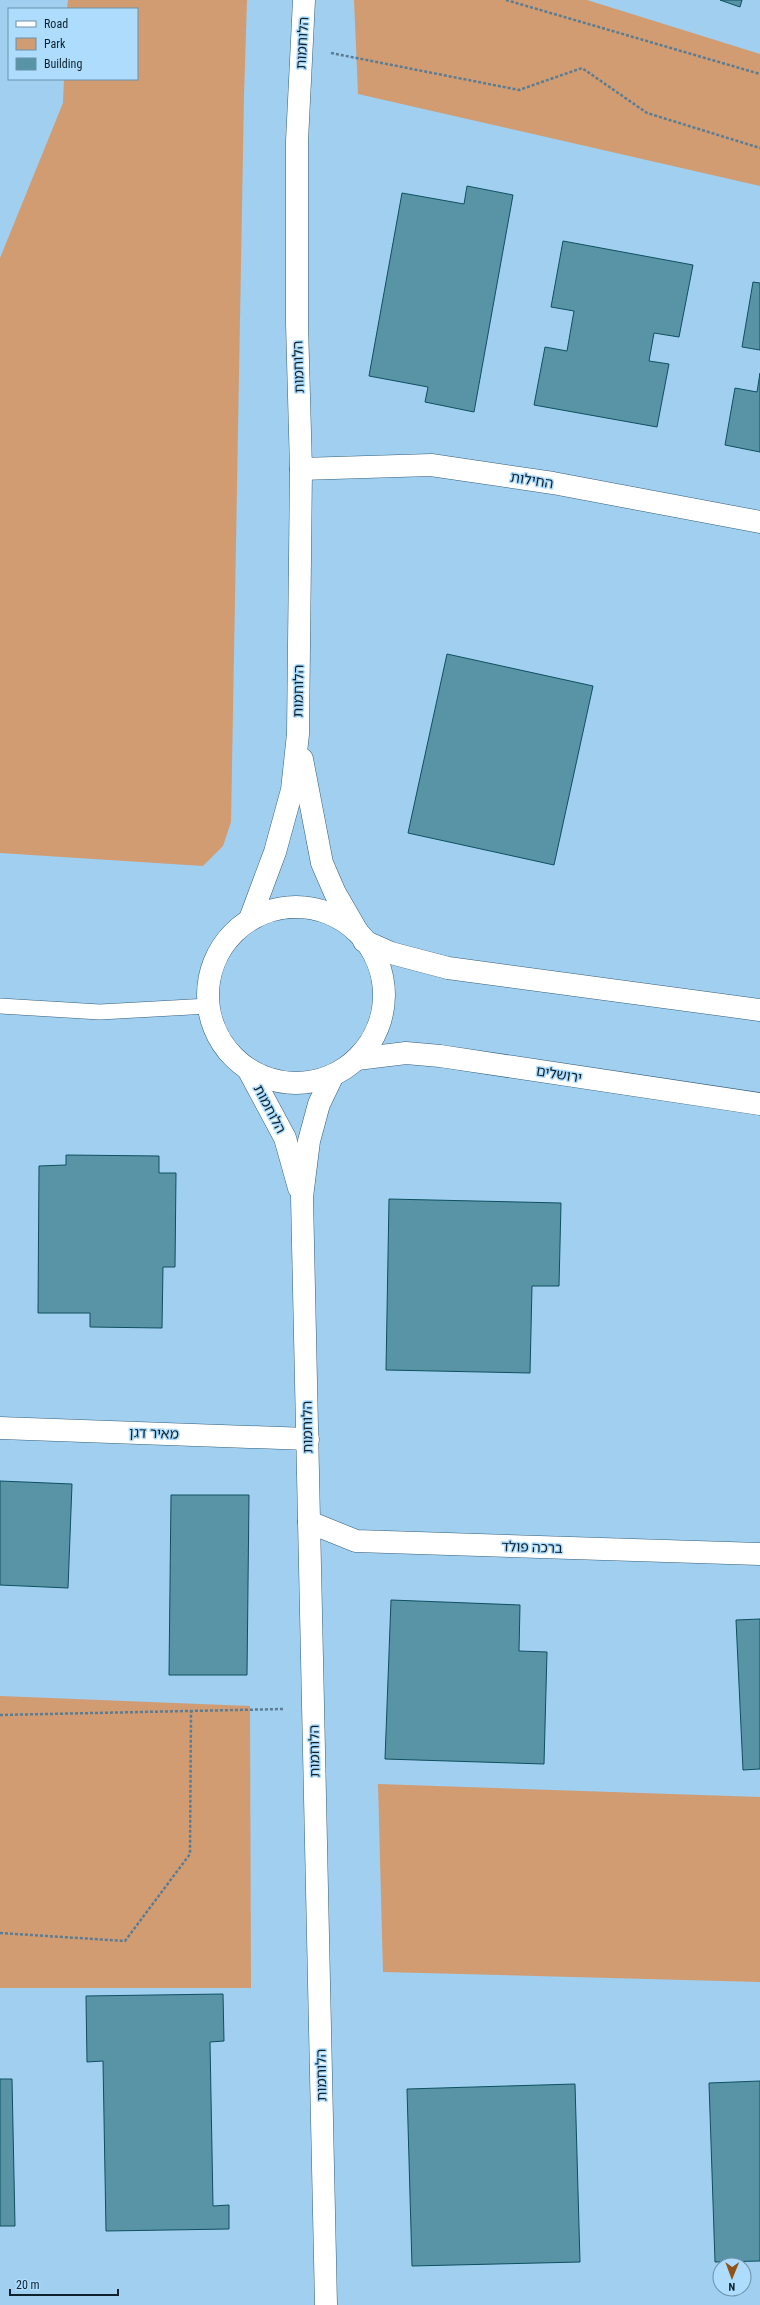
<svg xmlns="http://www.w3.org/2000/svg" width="760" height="2305" font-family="'Roboto Condensed','Noto Sans Hebrew',sans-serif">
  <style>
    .green { fill: #d19c72 }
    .building { fill: #5994a6; stroke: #0e5061 }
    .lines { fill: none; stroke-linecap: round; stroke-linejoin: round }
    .service-casing { stroke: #345f7c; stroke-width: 16 }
    .minor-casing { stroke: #345f7c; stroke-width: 23 }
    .tertiary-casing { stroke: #345f7c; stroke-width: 23 }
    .path { stroke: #5b7d94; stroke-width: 2.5; stroke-dasharray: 3 2; stroke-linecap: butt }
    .service { stroke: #fff; stroke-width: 15 }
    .minor { stroke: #fff; stroke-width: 22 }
    .tertiary { stroke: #fff; stroke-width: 22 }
    .labels { text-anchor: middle; stroke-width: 3; stroke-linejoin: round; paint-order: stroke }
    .street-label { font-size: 14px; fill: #0e212d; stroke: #addcfd }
  </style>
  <rect width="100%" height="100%" fill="#a0cfef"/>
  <!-- green -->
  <g class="green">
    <polygon points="68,0 247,0 244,96 231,822 223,846 203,866 0,853 0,258 63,103 64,79 137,79 137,9 67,9"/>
    <polygon points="354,0 587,0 760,54 760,186 358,94"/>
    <polygon points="0,1696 250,1706 251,1988 0,1988"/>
    <polygon points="378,1784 760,1797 760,1982 383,1972"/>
  </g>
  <!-- building -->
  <g class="building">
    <polygon points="720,0 742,0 740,7"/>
    <polygon points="467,186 513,195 474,412 425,402 428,387 369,376 402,193 464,204"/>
    <polygon points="563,241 693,265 679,337 654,333 649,361 669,364 657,427 534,405 545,347 567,351 574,311 551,307"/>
    <polygon points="753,282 760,283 760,350 742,347"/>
    <polygon points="760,373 760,452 725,445 735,388 757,392"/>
    <polygon points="447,654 593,686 554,865 408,833"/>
    <polygon points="66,1155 159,1156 159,1173 176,1173 175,1267 163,1267 162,1328 90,1327 90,1313 38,1313 39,1166 66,1165"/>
    <polygon points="389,1199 561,1203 559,1286 532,1286 530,1373 386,1370"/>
    <polygon points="0,1481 72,1484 68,1588 0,1585"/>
    <polygon points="171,1495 249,1495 247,1675 169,1675"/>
    <polygon points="391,1600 520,1605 519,1651 547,1652 544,1764 385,1759"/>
    <polygon points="760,1619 760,1769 743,1770 736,1620"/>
    <polygon points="223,1994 224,2041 210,2042 213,2206 229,2205 229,2229 106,2231 103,2061 87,2062 86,1996"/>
    <polygon points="0,2079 12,2079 15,2226 0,2226"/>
    <polygon points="760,2081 760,2261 715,2262 709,2083"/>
    <polygon points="575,2084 580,2262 412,2266 407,2089"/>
  </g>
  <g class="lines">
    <!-- service casing -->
    <g class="service-casing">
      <polyline id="service" points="0,1006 100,1012 209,1006"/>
    </g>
    <!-- minor casing -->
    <g class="minor-casing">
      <g id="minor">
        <polyline points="301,469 431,465 553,483 760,522"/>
        <polyline points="302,759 322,863 335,893 357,931"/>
        <polyline points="250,919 275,852 292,790 298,734 301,469 297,324 297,141 304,0"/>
        <polyline points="248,1069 285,1138 299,1188"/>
        <polyline points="0,1428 308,1439"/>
        <polyline points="309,1522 356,1541 760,1554"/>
        <polyline points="326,2305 302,1197 309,1141 319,1104 333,1075"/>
      </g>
    </g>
    <!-- tertiary casing -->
    <g class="tertiary-casing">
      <g id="tertiary">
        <circle cx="296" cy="995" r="88"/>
        <polyline points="364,941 391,953 448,968 760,1010"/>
        <polyline points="357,1059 406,1053 440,1056 760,1104"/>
      </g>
    </g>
    <!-- path -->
    <g class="path">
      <polyline points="506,0 760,74"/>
      <polyline points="331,53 519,90 582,68 647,113 760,148"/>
      <polyline points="0,1715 283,1709"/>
      <polyline points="0,1933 125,1941 190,1854 191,1711"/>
    </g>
    <!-- service -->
    <use href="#service" class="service"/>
    <!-- minor -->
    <use href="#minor" class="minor"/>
    <!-- tertiary -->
    <use href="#tertiary" class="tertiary"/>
  </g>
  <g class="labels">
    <!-- street labels -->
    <g class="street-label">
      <text transform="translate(302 43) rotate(-87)" y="5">הלוחמות</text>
      <text transform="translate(298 367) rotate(-92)" y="5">הלוחמות</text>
      <text transform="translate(532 480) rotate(9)" y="5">החילות</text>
      <text transform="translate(298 691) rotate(-89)" y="5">הלוחמות</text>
      <text transform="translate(559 1074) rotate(9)" y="5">ירושלים</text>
      <text transform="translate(270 1109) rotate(62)" y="5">הלוחמות</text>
      <text transform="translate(307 1427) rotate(-91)" y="5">הלוחמות</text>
      <text transform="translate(154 1433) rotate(2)" y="5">מאיר דגן</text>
      <text transform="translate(532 1547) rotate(2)" y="5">ברכה פולד</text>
      <text transform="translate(314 1751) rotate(-91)" y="5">הלוחמות</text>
      <text transform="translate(321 2075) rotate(-91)" y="5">הלוחמות</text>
    </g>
  </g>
  <!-- legend -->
  <rect x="8" y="8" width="130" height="72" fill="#addcfd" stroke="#6d91aa"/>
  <rect x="16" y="21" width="20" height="6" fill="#ffffff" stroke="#6d91aa"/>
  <text x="44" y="28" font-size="12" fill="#0e212d">Road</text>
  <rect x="16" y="38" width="20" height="12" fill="#d19c72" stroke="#6d91aa"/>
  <text x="44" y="48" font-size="12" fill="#0e212d">Park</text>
  <rect x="16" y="58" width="20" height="12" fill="#5994a6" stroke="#6d91aa"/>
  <text x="44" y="68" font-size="12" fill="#0e212d">Building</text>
  <!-- north arrow -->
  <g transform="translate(732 2277) rotate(181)"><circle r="19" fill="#addcfd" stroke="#6d91aa"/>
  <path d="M0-3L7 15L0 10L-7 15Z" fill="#915317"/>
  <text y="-6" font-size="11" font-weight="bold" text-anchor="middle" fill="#0e212d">N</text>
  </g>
  <!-- scale -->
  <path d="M10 2289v6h108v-6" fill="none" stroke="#0e212d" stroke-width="2"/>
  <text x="16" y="2289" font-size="12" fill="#0e212d" stroke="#addcfd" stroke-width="3" paint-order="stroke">20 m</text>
</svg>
